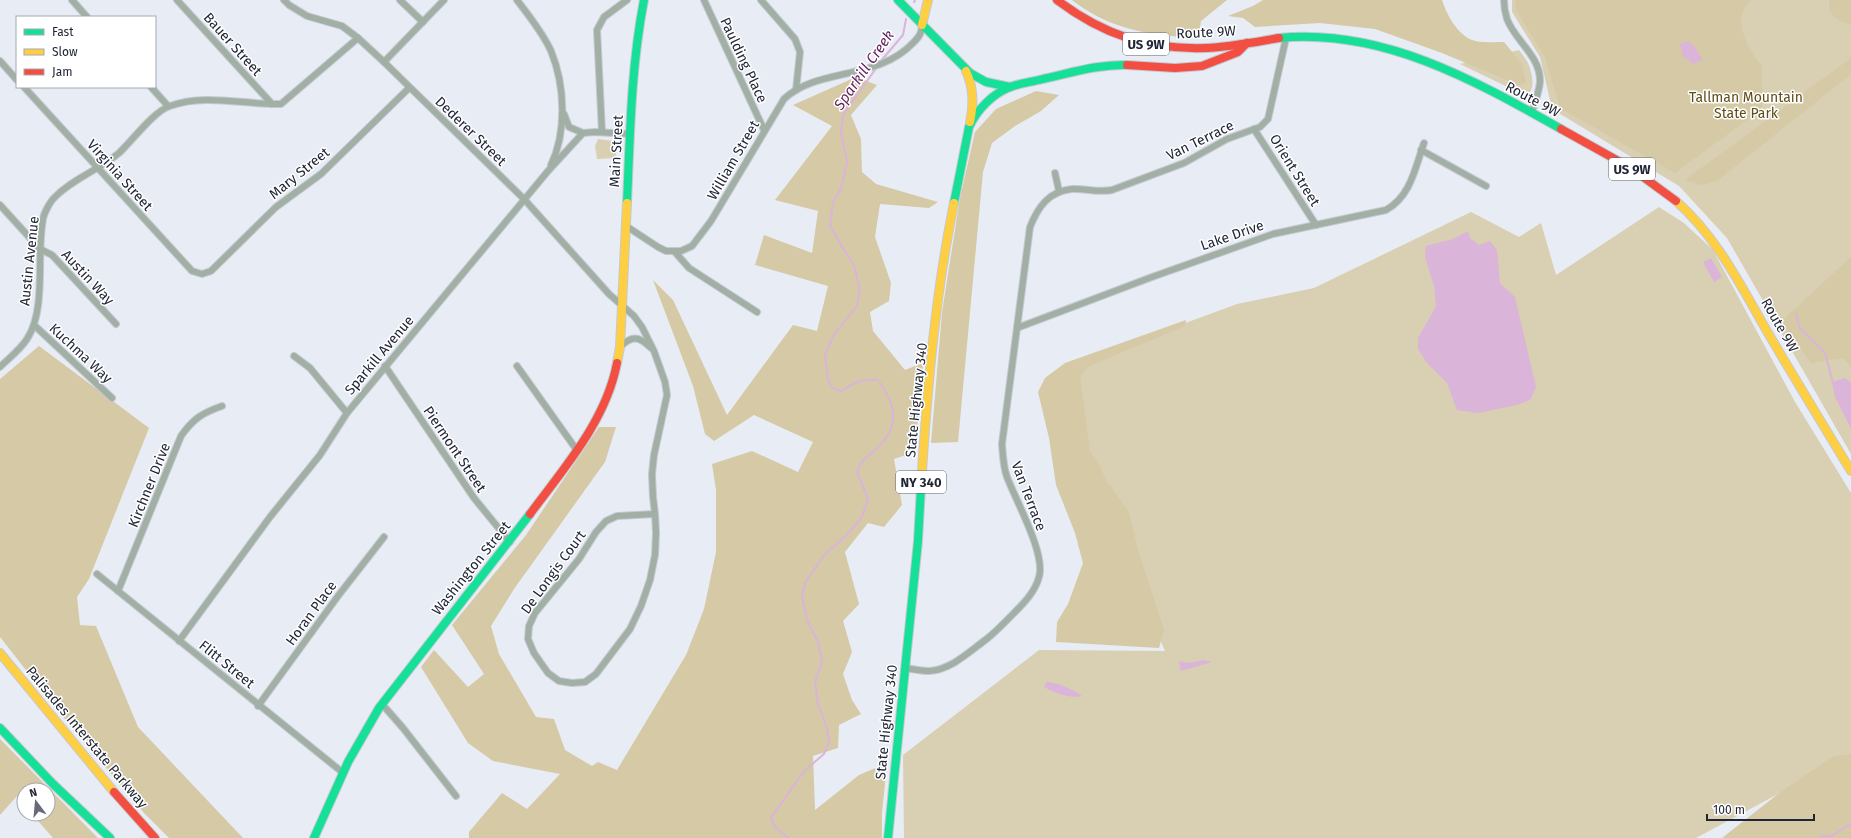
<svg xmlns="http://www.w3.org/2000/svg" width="1851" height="838" font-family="'Fira Sans',sans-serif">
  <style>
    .green { fill: #d9cfb2 }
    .forest { fill: #d5c9a6 }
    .water { fill: #dbb4da }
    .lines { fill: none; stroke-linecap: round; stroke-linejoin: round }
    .stream { stroke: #dbb4da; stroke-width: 2 }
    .street-casing { stroke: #c5c9d2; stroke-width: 8 }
    .fast-casing { stroke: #c5c9d2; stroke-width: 10 }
    .slow-casing { stroke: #c5c9d2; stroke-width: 10 }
    .jam-casing { stroke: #c5c9d2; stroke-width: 10 }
    .street { stroke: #a1afa5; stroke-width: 6 }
    .fast { stroke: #16e098; stroke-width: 8 }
    .slow { stroke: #ffcf43; stroke-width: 8 }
    .jam { stroke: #f24e42; stroke-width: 8 }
    .labels { text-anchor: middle; stroke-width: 3; stroke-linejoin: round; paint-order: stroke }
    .shield { fill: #fff; stroke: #646772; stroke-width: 1 }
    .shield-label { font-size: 13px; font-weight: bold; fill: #212636 }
    .street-label { font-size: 14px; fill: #212636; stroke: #fff }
    .park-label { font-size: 14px; fill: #5f4d17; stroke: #fff }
    .water-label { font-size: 15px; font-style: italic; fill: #621f5e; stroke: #fff }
  </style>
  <rect width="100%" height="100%" fill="#e8ecf5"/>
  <!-- green -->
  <g class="green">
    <polygon points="1512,0 1851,0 1851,454 1727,238 1679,186 1552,109 1540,57 1512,12"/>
    <path d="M1519,50C1522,54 1526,59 1528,63C1532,72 1538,96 1522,94L1460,64Z"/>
    <polygon points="598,139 614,141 617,150 615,158 597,159 595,146"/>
    <polygon points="1659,207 1684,223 1713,250 1795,402 1851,493 1851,755 1696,838 904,838 903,755 1039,650 1165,651 1083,459 1069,366 1237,304 1314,288 1471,212 1519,237 1541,223 1556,275"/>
  </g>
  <!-- forest -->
  <g class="forest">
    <path d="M1072,0H1227L1201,21L1199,34C1191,39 1181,37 1172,36C1135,33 1101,23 1072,0Z"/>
    <path d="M1263,0H1442C1447,15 1457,34 1472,40C1479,43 1496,42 1504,42L1522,64L1526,82L1519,85L1442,53L1375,29L1320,23L1255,27L1243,18L1228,16L1253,6Z"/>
    <path d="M1515,0H1751C1730,18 1748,50 1762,66V109L1675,173L1560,108L1545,57L1516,10Z"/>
    <path d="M1829,0H1851V25C1838,21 1828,16 1829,0Z"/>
    <polygon points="1851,58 1851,74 1718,180 1701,185 1685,180"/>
    <polygon points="856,77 877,85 851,115 861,139 862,172 876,184 938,202 929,208 880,204 875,237 891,283 889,301 870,312 873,331 905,370 923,363 915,452 894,459 902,505 884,527 868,523 845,552 859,604 843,621 852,652 843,674 852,700 861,714 839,725 838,748 813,756 815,810 859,775 887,763 882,813 882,838 469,838 469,832 502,793 527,809 560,774 493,761 468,743 421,667 434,650 468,687 484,674 452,625 526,535 599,427 616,427 605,462 514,589 491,626 499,654 536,717 554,719 565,750 592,766 598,762 617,770 686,655 704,609 716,552 716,490 712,464 752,451 798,472 813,442 754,415 714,441 705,434 693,386 653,280 673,300 727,415 793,325 817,331 828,286 755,265 764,235 812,253 818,211 775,200 832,126 793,105"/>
    <polygon points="1036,91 1059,95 1041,111 1015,126 992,143 983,172 958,442 931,443 942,312 960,198 975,132 996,109"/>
    <polygon points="1851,257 1851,367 1843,358 1811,363 1775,313 1784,319"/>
    <polygon points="1186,320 1185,326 1087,367 1080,377 1090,452 1100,467 1107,482 1129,512 1138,550 1164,630 1159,648 1056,642 1057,622 1068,604 1083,563 1075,533 1056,485 1049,438 1038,392 1045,378 1065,363"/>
    <polygon points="39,346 149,428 89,579 77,597 80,625 96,626 138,727 243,838 169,838 144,813 55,707 0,637 0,379"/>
    <polygon points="0,739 98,838 53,838 32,814 48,814 48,790 24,790 24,804 17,796 0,815"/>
    <polygon points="1851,754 1851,838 1722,838 1778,794 1832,757"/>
  </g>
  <!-- water -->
  <g class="water">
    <polygon points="1688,41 1695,47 1703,60 1693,64 1683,56 1680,44"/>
    <polygon points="1468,231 1470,238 1479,245 1490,241 1497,250 1500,283 1515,297 1536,387 1530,400 1517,405 1478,413 1457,410 1447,383 1427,363 1418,349 1418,338 1436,306 1434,286 1425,257 1426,246 1453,239"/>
    <polygon points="1711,258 1722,277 1714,282 1703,262"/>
    <polygon points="1845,378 1851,383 1851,429 1835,397 1832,382"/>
    <polygon points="1204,660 1212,662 1181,671 1179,661 1189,663"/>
    <path d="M1047,682C1060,683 1072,689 1082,696C1071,699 1054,693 1044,687Z"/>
  </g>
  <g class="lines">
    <!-- stream -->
    <g class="stream">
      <polyline points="914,2 915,0"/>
      <polyline points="880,62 903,35 906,19"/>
      <polyline points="1796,314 1800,328 1825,353 1833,383"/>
      <path d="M788,838L775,827L771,818L804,771L824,754L829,742L827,728L818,704L815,682L822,661L818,642L807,620L802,596L805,583L825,554L847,535L862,517L868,499L857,472C863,457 865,459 876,449C901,428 896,404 878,380C863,379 854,382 842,391L832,388L828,380L825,355L833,336L857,306L860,290L854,265L841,245L830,226L833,202L841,189L847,162L841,132L843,115L877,67"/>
      <polyline points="1820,838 1821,836 1832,836 1848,825 1851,826"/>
    </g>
    <!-- street casing -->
    <g class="street-casing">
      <g id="street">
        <polyline points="72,0 87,17"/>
        <polyline points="177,0 272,104"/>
        <polyline points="284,0 289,5 307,16 342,26 358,38 384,62 524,199 609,294 634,316 642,327 654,351 665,382 667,395 654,455 652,474 653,497 655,514 656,533 655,555 650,580 641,606 630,629 596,674 585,682 572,683 559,681 548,673 534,653 528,639 529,626 535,613 579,559 596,532 606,521 617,516 655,514"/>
        <polyline points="400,0 423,22"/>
        <path d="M517,0C529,16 543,33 551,51C565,85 567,132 551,165"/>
        <polyline points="704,0 764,130"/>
        <polyline points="761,0 795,39 800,52 796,90"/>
        <path d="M1504,0C1504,6 1505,13 1507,19C1515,41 1541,56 1540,82C1539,92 1535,102 1532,112"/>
        <polyline points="0,61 17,80"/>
        <polyline points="384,62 444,0"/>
        <polyline points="24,87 192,271 202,274 211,271 276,207 321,174 409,88"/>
        <polyline points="151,87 168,106"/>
        <polyline points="564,114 569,127 583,133"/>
        <polyline points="1254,129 1316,225"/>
        <polyline points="602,132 597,30 604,17 627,0"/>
        <polyline points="1421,150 1486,186"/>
        <polyline points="1055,173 1059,191"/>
        <polyline points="0,205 40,249 52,255 116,324"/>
        <path d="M626,226L658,247L666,251H681L692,246L711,221L784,99C818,67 877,81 913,43C919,37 922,33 922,25"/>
        <polyline points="675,252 689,268 757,312"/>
        <polyline points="34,325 112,398"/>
        <path d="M1017,328L1152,277L1273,234L1386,210C1411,196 1415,168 1424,143"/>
        <path d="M620,347C632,335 639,336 651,348"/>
        <polyline points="294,356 310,368 347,413"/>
        <polyline points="385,366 474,498 510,542"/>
        <polyline points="517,366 576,449"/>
        <path d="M0,367C9,358 20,350 27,339C47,309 36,254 43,219C44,213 50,202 54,198C72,179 99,170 119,153C132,141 154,111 170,106C204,93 246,105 281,104L358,38"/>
        <polyline points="97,574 342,772"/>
        <path d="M118,591L181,436C193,419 202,413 222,406"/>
        <polyline points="179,641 270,517 320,455 347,413 548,171 583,133 595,132 630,134"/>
        <path d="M905,668C913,669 921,671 929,671C950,670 968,653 984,641C995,633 1004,623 1013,614C1024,603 1035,592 1039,577C1046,554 1016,501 1007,477C1003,466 1003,455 1002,444L1030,227C1038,207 1049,191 1072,189C1086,188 1097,193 1112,190L1184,163L1227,139L1260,127L1268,119L1286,38"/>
        <polyline points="382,704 403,728 456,796"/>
        <polyline points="258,706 338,596 384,537"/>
      </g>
    </g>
    <!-- fast casing -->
    <g class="fast-casing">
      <g id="fast">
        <polyline points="898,0 970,73 986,82 1010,87"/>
        <path d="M1279,38C1382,28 1474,80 1561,129"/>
        <path d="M627,203C630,135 631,67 644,0"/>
        <path d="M954,203L969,127C977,110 992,94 1010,87C1020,83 1032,82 1043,79C1071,73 1098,64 1127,65"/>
        <polyline points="0,728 53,784 110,838"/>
        <polyline points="314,838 348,762 379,708 530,514"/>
        <polyline points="888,838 918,541 921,487"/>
      </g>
    </g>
    <!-- slow casing -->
    <g class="slow-casing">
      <g id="slow">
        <polyline points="922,25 928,0"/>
        <path d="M966,71C974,88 974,104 970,122"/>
        <path d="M1676,201C1717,237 1741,286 1768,333C1795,379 1823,425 1851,471"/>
        <polyline points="617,363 620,347 627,203"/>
        <path d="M921,487C927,392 935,296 954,203"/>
        <polyline points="0,653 114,792"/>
      </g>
    </g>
    <!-- jam casing -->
    <g class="jam-casing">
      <g id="jam">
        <path d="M1057,0C1102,34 1148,50 1206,48C1230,47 1255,42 1279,38"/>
        <polyline points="1127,65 1175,68 1202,66 1238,52 1247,43"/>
        <polyline points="1561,129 1631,168 1676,201"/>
        <path d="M530,514C564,468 606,421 617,363"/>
        <polyline points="114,792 155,838"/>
      </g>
    </g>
    <!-- street -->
    <use href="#street" class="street"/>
    <!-- fast -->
    <use href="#fast" class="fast"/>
    <!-- slow -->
    <use href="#slow" class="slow"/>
    <!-- jam -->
    <use href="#jam" class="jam"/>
  </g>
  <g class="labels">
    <!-- shield labels -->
    <g class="shield">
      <rect x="1123" y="33" width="46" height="22" rx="3"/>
      <rect x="1609" y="158" width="46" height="22" rx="3"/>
      <rect x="896" y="471" width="50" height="22" rx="3"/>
    </g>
    <g class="shield-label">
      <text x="1146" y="49">US 9W</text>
      <text x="1632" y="174">US 9W</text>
      <text x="921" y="487">NY 340</text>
    </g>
    <!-- street labels -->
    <g class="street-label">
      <text transform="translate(1206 32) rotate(-3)" y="5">Route 9W</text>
      <text transform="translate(233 44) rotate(48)" y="5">Bauer Street</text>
      <text transform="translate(744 60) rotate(65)" y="5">Paulding Place</text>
      <text transform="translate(1533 99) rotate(28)" y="5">Route 9W</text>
      <text transform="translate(471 131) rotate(44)" y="5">Dederer Street</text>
      <text transform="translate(1200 140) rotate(-26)" y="5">Van Terrace</text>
      <text transform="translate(616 151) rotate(-87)" y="5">Main Street</text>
      <text transform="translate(733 160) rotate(-60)" y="5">William Street</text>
      <text transform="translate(1295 170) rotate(58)" y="5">Orient Street</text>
      <text transform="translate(299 173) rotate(-39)" y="5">Mary Street</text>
      <text transform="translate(120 175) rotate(48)" y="5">Virginia Street</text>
      <text transform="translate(1232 235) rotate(-19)" y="5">Lake Drive</text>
      <text transform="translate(29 261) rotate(-84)" y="5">Austin Avenue</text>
      <text transform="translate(88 277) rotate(47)" y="5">Austin Way</text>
      <text transform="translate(1780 325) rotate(60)" y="5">Route 9W</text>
      <text transform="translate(81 353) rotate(43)" y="5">Kuchma Way</text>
      <text transform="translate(379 355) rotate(-50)" y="5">Sparkill Avenue</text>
      <text transform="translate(916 400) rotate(-84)" y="5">State Highway 340</text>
      <text transform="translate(455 449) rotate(56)" y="5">Piermont Street</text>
      <text transform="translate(149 485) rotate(-68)" y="5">Kirchner Drive</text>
      <text transform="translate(1029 496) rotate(69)" y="5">Van Terrace</text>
      <text transform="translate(471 568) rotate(-51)" y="5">Washington Street</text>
      <text transform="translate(553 572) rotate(-54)" y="5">De Longis Court</text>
      <text transform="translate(311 613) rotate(-54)" y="5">Horan Place</text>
      <text transform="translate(227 664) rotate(39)" y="5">Flitt Street</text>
      <text transform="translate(886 722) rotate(-84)" y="5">State Highway 340</text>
      <text transform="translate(87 737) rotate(50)" y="5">Palisades Interstate Parkway</text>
    </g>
    <!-- park labels -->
    <g class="park-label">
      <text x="1746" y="102">Tallman Mountain<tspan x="1746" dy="16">State Park</tspan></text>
    </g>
    <!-- water labels -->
    <g class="water-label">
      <text transform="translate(864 70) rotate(-55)" y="5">Sparkill Creek</text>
    </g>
  </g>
  <!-- legend -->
  <rect x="16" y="16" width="140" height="72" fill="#ffffff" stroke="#a6a8af"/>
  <rect x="24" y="29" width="20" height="6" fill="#16e098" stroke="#a6a8af"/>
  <text x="52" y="36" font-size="12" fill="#212636">Fast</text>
  <rect x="24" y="49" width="20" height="6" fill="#ffcf43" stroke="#a6a8af"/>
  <text x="52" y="56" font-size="12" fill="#212636">Slow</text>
  <rect x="24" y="69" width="20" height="6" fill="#f24e42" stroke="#a6a8af"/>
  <text x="52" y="76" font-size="12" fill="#212636">Jam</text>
  <!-- north arrow -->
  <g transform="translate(36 802) rotate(344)"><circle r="19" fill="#ffffff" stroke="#a6a8af"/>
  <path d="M0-3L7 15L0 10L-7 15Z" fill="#676b79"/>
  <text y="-6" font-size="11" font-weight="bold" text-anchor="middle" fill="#212636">N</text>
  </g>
  <!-- scale -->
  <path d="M1707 814v6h107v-6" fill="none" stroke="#212636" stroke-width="2"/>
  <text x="1713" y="814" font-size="12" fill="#212636" stroke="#ffffff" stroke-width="3" paint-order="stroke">100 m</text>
</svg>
